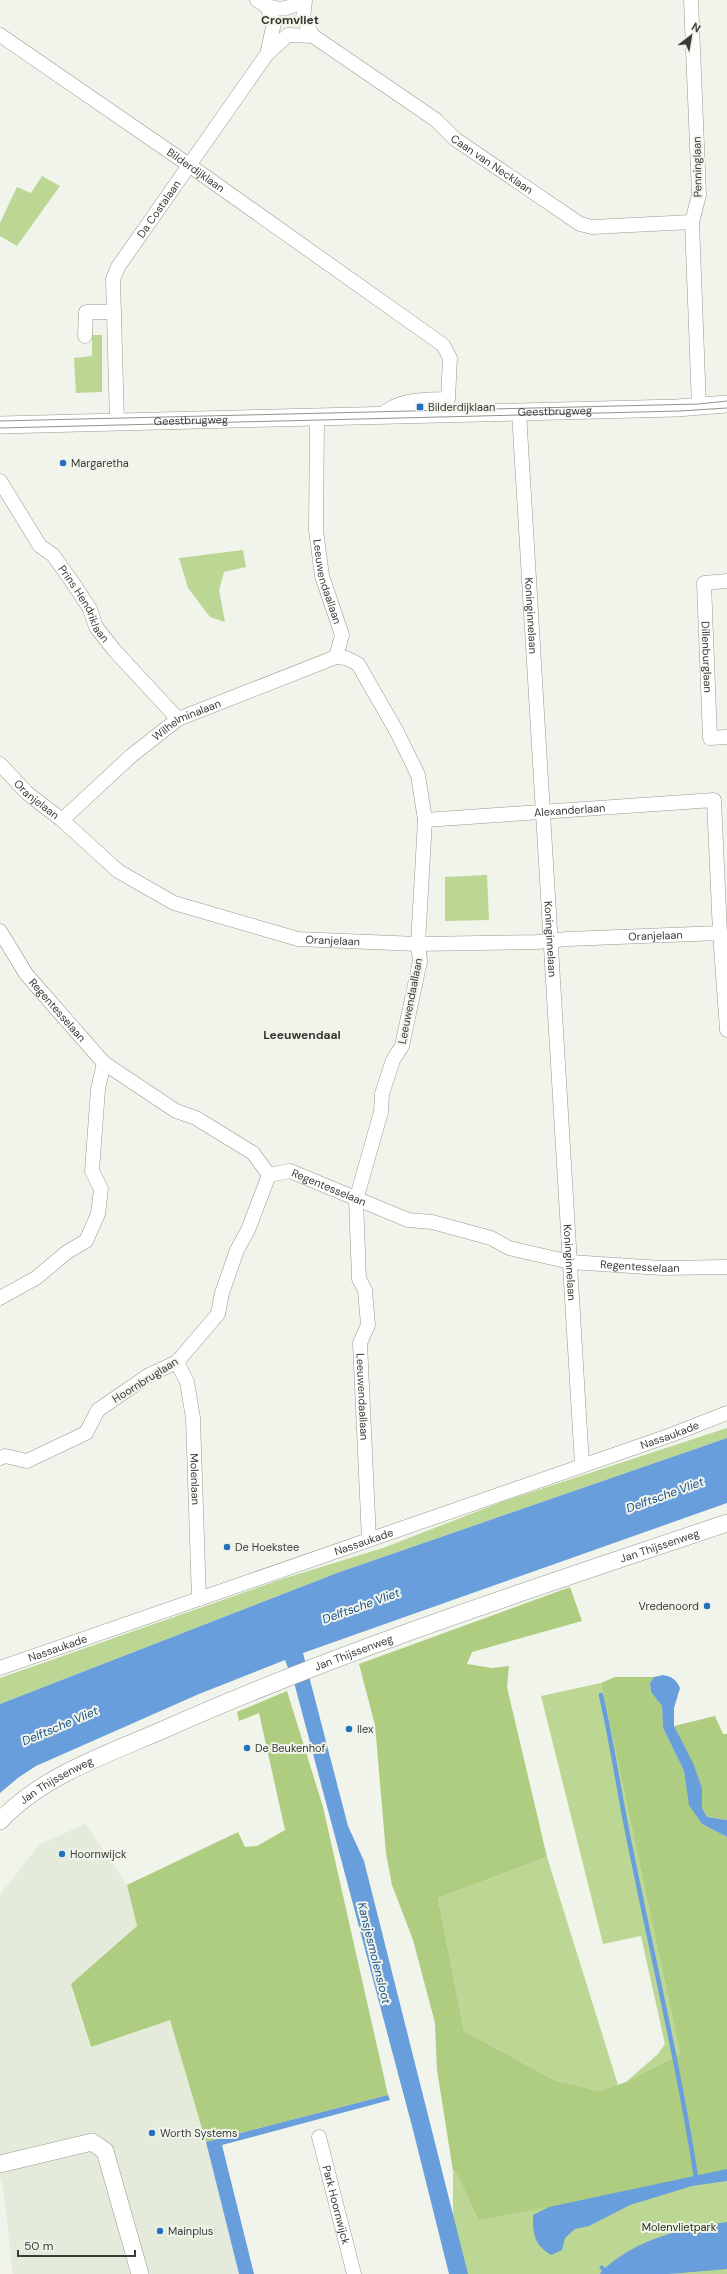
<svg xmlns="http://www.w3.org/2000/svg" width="727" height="2274" font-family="'DM Sans',sans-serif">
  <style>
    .built { fill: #e4ebda }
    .green { fill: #bcd694 }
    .forest { fill: #afcd80 }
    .water { fill: #699edc }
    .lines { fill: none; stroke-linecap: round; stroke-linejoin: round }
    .stream { stroke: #699edc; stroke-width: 4.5 }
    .minor-casing { stroke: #969a91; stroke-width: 15 }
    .tertiary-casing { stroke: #969a91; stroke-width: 18 }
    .minor { stroke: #fff; stroke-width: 14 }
    .tertiary { stroke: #fff; stroke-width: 17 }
    .tram { stroke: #90938c; stroke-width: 1 }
    .poi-dot { fill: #2470bf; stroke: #f0f4ea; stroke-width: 1.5 }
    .labels { text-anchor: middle; stroke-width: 4; stroke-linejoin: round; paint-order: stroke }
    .street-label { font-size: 11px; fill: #3a3c38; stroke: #f0f4ea }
    .poi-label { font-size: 11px; fill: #3a3c38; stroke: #f0f4ea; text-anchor: start }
    .park-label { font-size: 11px; fill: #273212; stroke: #f0f4ea }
    .neighbourhood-label { font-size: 12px; font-weight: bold; fill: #353830; stroke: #f0f4ea }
    .water-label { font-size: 12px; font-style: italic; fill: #1d538c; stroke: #f0f4ea }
  </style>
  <rect width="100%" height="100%" fill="#f0f4ea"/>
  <!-- built -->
  <polygon class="built" points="85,1824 127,1885 137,1926 71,1984 90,2047 170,2019 206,2142 239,2274 13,2274 3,2187 0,2176 0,1895 39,1845"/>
  <!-- green -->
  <g class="green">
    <polygon points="42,176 60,186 17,246 0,236 0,223 17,187 31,193"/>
    <polygon points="92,335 102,335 102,392 76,393 74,358 92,356"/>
    <polygon points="243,550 246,567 224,572 219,590 225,622 210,617 188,588 179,558"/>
    <polygon points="487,875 489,920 445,921 445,877"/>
    <polygon points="727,1428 727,1438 337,1573 0,1704 0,1678 282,1579 383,1548 504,1501"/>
    <polygon points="601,1683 680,2054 626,2082 658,2054 665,2044 641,1936 603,1944 541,1696"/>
    <polygon points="547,1857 618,2085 600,2091 554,2080 464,2031 438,1898"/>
    <polygon points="727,2168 727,2274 462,2274 458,2237 453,2216 453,2172 458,2174 478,2220"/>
  </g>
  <!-- forest -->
  <g class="forest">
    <polygon points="570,1587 582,1621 472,1652 467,1664 492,1668 509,1666 507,1687 547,1857 438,1898 464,2031 554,2080 600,2091 626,2082 680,2054 601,1683 615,1677 654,1677 650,1683 651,1692 662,1706 663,1728 684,1771 690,1805 702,1824 727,1837 727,2171 589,2200 478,2220 458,2175 453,2171 437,2070 435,2023 413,1940 392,1885 386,1853 375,1725 359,1664"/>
    <polygon points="287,1691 323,1807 388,2095 206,2142 170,2020 91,2047 71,1984 137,1926 127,1885 238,1832 245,1847 257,1846 285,1830 259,1713 239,1721 237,1712"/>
    <polygon points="715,1716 723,1734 727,1734 727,1820 707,1817 702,1808 702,1788 674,1726"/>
  </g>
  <!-- water -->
  <g class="water">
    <polygon points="727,1438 727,1503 303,1653 348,1826 364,1861 468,2274 449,2274 413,2130 295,1686 285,1660 199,1694 36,1766 19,1777 0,1793 0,1704 337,1573"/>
    <path d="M663,1675C672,1677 676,1679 680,1688L674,1708V1726L693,1763L702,1788V1808L707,1817L727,1820V1837L702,1824L689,1805L684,1771L663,1728L662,1706L651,1692L650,1683L654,1677Z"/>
    <polygon points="388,2095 390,2100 222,2145 254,2274 239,2274 206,2142"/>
    <path d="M727,2169V2181L692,2186L630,2205L589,2226L575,2229L565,2238L562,2250L551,2255C534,2244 533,2235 533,2215L549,2207Z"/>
    <path d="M727,2222V2269L669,2274H600L602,2271L599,2267L602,2265L605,2268C641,2237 682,2229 727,2222Z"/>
  </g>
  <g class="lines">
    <!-- stream -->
    <path class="stream" d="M601,1695C613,1747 620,1799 631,1850C653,1959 679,2067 696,2177"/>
    <!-- minor casing -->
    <g class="minor-casing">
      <g id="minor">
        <path d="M257,0C272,11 287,12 302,0"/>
        <path id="s1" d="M305,0L303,18L313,36L436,120L455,139L580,224L592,227L692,222"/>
        <polyline points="691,0 699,195 692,222 699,406"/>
        <polyline points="267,7 274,23 268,50"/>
        <path id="s2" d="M0,35L189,165L443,345L450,358L448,399C426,400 399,398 382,415"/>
        <polyline points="85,336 86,312 114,312"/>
        <path id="s3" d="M519,412L582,1465"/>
        <path id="s4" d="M317,417L316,530L322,576L342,635L336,657L346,658L358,664L397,732L418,775L425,820L418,944L420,961L402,1046L393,1060L382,1094L381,1112L356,1200L359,1279L365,1290L368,1325L360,1343L369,1539"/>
        <path id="s5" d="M117,422L113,279L118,267L267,54L288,35L313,36"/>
        <path id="s6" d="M0,481L40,546L53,555L75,586L90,609L96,627L115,651L178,719"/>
        <path id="s7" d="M727,581L704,583L710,738L727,737"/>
        <path id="s8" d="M0,764L27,793L62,820L118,871L174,903L298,939L418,944L537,942L567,939L720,933"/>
        <path id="s9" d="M62,820L131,756L178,719L336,657"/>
        <path id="s10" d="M425,820L714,800L720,933L727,1030"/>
        <path id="s11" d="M0,931L26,974L104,1063L176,1111L196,1118L253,1153L269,1175L290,1171L408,1220L432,1222L491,1238L509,1248L570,1262L662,1268L727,1267"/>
        <polyline points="0,1298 36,1278 67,1252 86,1241 98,1214 101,1189 92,1171 98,1089 104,1063"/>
        <path id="s12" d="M177,1362L187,1382L193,1418L199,1599"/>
        <polyline points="0,1458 5,1456 27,1461 86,1433 98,1410 149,1375 177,1362 218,1314 222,1293 237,1250 248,1230 269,1175"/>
        <path id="s13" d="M0,1668L671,1435L727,1413"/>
        <path id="s14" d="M319,2137L354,2274"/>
      </g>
    </g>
    <!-- tertiary casing -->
    <g class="tertiary-casing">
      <g id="tertiary">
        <path id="s15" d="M0,425L677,408L727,404"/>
        <path id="s16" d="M0,1821C43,1775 108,1754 165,1729C347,1648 538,1587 727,1523"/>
        <polyline points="0,2164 92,2142 105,2151 140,2274"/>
      </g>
    </g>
    <!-- minor -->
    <use href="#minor" class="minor"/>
    <!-- tertiary -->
    <use href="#tertiary" class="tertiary"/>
    <!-- tram -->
    <g class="tram">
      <polyline points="0,421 699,404 727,401"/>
      <polyline points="0,428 680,411 727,408"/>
    </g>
  </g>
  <!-- markers -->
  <g class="poi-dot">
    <rect x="416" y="403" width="8" height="8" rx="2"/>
    <circle cx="63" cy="463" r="4"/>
    <circle cx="227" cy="1547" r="4"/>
    <circle cx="707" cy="1606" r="4"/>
    <circle cx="349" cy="1729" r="4"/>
    <circle cx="247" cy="1748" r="4"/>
    <circle cx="62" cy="1854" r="4"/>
    <circle cx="152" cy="2133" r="4"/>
    <circle cx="160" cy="2231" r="4"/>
  </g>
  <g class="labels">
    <!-- street labels -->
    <g class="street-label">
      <text dy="4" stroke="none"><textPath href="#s1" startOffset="259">Caan van Necklaan</textPath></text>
      <text transform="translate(697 167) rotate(-91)" y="4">Penninglaan</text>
      <text dy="4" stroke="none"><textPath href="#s2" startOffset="238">Bilderdijklaan</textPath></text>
      <text dy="4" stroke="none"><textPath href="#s5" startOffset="227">Da Costalaan</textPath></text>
      <text dy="4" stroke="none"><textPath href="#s15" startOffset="555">Geestbrugweg</textPath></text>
      <text dy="4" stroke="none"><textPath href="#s15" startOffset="191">Geestbrugweg</textPath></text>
      <text dy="4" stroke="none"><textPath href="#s4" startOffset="166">Leeuwendaallaan</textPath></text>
      <text dy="4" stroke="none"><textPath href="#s6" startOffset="150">Prins Hendriklaan</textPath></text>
      <text dy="4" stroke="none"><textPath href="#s3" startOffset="204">Koninginnelaan</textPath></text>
      <text dy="4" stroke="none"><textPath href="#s7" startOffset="97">Dillenburglaan</textPath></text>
      <text dy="4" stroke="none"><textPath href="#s9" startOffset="161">Wilhelminalaan</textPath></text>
      <text dy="4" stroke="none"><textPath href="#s8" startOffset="51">Oranjelaan</textPath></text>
      <text dy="4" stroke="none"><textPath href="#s10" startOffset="145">Alexanderlaan</textPath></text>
      <text dy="4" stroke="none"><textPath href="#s8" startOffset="711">Oranjelaan</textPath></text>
      <text dy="4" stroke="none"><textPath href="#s3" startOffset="528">Koninginnelaan</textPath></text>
      <text dy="4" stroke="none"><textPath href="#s8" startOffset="388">Oranjelaan</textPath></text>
      <text transform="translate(410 1001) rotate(-79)" y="4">Leeuwendaallaan</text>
      <text dy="4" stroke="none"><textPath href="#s11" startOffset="98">Regentesselaan</textPath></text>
      <text dy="4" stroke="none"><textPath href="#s11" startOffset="434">Regentesselaan</textPath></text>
      <text dy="4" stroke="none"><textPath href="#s3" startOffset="852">Koninginnelaan</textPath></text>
      <text dy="4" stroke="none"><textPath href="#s11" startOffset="758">Regentesselaan</textPath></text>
      <text transform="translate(145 1380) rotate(-32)" y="4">Hoornbruglaan</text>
      <text dy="4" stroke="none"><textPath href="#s4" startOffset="1030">Leeuwendaallaan</textPath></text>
      <text dy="4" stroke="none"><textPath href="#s13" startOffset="709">Nassaukade</textPath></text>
      <text dy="4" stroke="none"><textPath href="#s12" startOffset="120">Molenlaan</textPath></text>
      <text dy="4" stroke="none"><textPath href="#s13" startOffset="385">Nassaukade</textPath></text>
      <text dy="4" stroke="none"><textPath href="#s16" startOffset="718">Jan Thijssenweg</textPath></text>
      <text dy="4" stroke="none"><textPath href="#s13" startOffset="61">Nassaukade</textPath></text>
      <text dy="4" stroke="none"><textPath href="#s16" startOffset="394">Jan Thijssenweg</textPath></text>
      <text dy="4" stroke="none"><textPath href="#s16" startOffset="70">Jan Thijssenweg</textPath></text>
      <text dy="4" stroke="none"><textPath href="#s14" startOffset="70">Park Hoornwijck</textPath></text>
    </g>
    <!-- poi labels -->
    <g class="poi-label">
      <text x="428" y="411">Bilderdijklaan</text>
      <text x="71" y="467">Margaretha</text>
      <text x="235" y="1551">De Hoekstee</text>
      <text x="699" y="1610" text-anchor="end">Vredenoord</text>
      <text x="357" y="1733">Ilex</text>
      <text x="255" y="1752">De Beukenhof</text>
      <text x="70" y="1858">Hoornwijck</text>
      <text x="160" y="2137">Worth Systems</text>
      <text x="168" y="2235">Mainplus</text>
    </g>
    <!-- park labels -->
    <g class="park-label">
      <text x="679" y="2231">Molenvlietpark</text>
    </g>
    <!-- neighbourhood labels -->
    <g class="neighbourhood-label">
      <text x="290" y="24">Cromvliet</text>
      <text x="302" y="1039">Leeuwendaal</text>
    </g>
    <!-- water labels -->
    <g class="water-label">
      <text transform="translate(665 1495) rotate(-20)" y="4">Delftsche Vliet</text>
      <text transform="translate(361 1606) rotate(-20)" y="4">Delftsche Vliet</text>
      <text transform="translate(60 1726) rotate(-23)" y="4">Delftsche Vliet</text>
      <text transform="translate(374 1953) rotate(76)" y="4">Kansjesmolensloot</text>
    </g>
  </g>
  <!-- north arrow -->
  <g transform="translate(691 36) rotate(31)" stroke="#f0f4ea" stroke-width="3" paint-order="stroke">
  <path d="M0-3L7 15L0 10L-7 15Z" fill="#3a3c38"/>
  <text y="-6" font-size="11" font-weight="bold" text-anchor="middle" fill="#3a3c38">N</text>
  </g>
  <!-- scale -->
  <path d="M18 2250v6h117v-6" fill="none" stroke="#3a3c38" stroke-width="2"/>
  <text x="24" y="2250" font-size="12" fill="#3a3c38" stroke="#f0f4ea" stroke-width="3" paint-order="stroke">50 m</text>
</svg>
